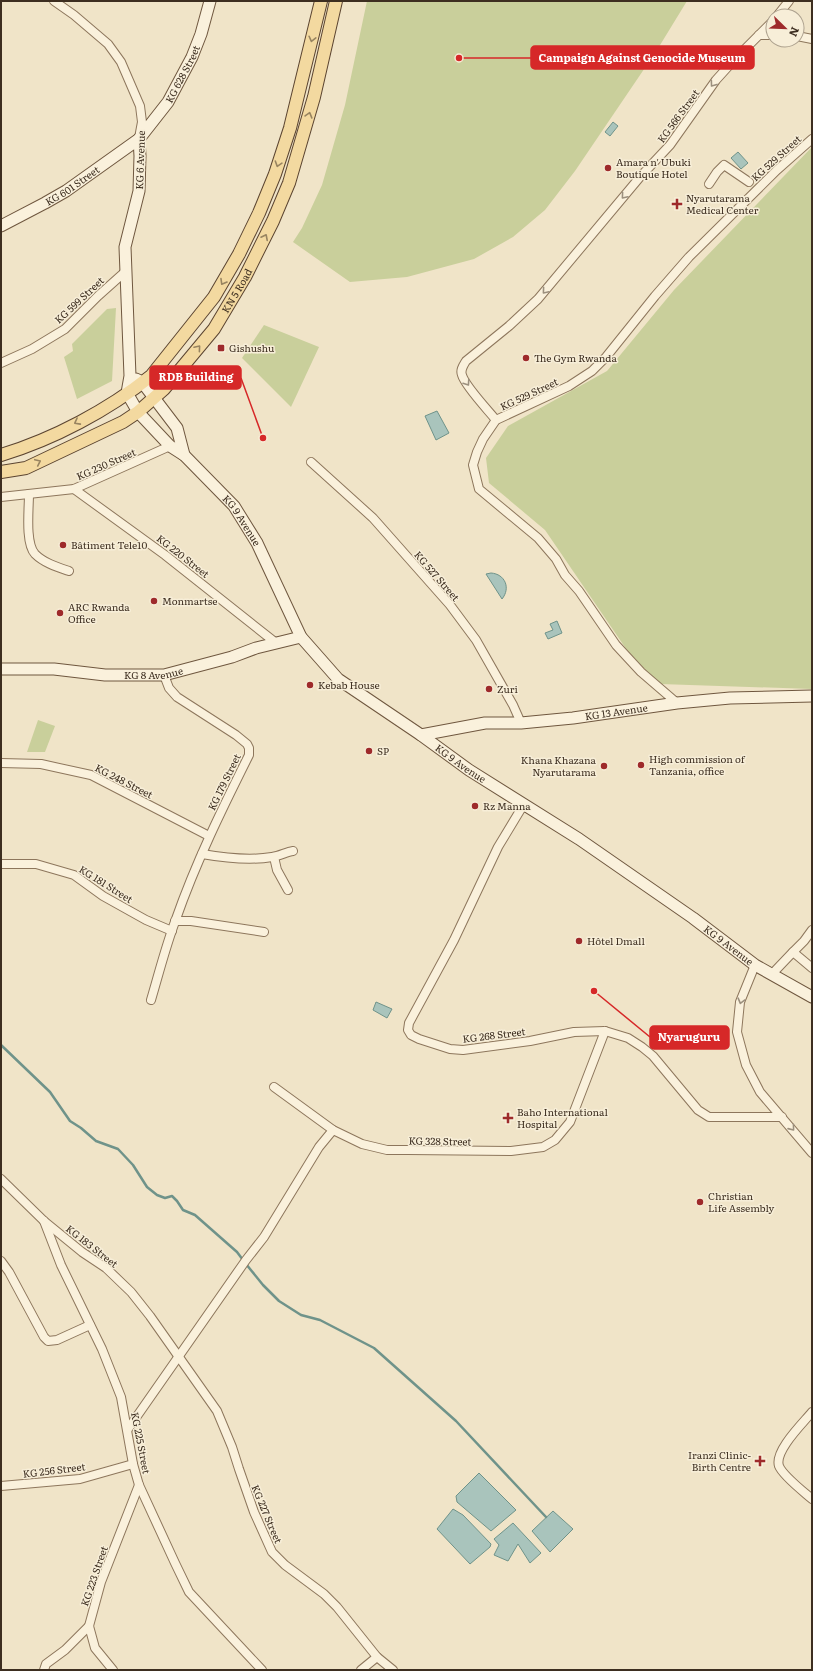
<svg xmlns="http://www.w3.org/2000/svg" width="813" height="1671" font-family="Literata,serif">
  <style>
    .green { fill: #c9cf9b }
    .water { fill: #a9c4bc; stroke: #6f938a }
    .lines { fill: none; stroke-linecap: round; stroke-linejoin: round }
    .stream { stroke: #6f938a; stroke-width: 2.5 }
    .street-casing { stroke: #8d765c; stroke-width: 10 }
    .secondary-casing { stroke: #6f573f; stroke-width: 13 }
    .primary-casing { stroke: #5b4430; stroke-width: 14 }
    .street { stroke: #faf1dc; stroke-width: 8 }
    .secondary { stroke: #faf1dc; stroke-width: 11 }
    .primary { stroke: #f3d9a0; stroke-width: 12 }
    .oneway { stroke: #988460 }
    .oneway2 { stroke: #9c907e }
    .poi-dot { fill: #9e2a2b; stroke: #f7eed8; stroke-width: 1.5 }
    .labels { text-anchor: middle; stroke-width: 3; stroke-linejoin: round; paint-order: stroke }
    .street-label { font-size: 10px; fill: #3d2e20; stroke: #f7eed8 }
    .poi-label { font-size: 10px; fill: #3d2e20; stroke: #f7eed8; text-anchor: start }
    .leader { fill: none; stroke: #d62828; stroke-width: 1.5 }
    .callout-dot { fill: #d62828; stroke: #f7eed8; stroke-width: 1.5 }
    .callout { fill: #d62828; stroke: #d62828; stroke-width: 1.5 }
    .callout-label { font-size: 11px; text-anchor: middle; font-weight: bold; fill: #fff }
  </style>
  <rect width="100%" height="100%" fill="#f0e4c8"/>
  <!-- green -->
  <g class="green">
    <polygon points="367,1 687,1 657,50 575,171 545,210 513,237 474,259 407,277 350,282 293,242 302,228 322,185 345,105"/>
    <polygon points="812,147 812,689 660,684 631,656 545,530 489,483 486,458 508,426 607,371 674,290"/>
    <polygon points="116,308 112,381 77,399 64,357 73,351 72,344 107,309"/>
    <polygon points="264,325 319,347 291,407 242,358"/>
    <polygon points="38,720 55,726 45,752 27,752"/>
  </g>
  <!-- water -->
  <g class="water">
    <polygon points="613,122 618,126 610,136 605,132"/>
    <polygon points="738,152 748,163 741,169 731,158"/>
    <polygon points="437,411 449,433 436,440 425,416"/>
    <path d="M491,573C505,574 511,588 502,599L486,574Z"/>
    <polygon points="557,621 562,633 548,639 545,633 553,630 550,624"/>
    <polygon points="376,1002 392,1009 387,1018 373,1010"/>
    <polygon points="479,1473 516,1510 491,1531 457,1502 456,1496"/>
    <polygon points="453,1509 463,1515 491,1544 490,1547 470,1564 437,1529"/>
    <polygon points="553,1511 573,1529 550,1552 532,1531"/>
    <polygon points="513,1523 541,1553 530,1563 518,1544 508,1561 494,1555 499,1545 494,1539"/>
  </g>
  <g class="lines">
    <!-- stream -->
    <g class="stream">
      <polyline points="1,1045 50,1092 70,1121 81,1128 96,1141 118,1149 133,1165 147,1187 157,1195 165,1198 172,1196 177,1201 183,1210 195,1215 237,1252 243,1260"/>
      <polyline points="246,1264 263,1285 279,1301 301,1315 320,1320 374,1348 456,1421 546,1517"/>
    </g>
    <!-- street casing -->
    <g class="street-casing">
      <g id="street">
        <polyline points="54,1 74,15 108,44 121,62 140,106 142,122 139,138"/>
        <polyline points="777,16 789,1"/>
        <polyline points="759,35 773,35"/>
        <polyline points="797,36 812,39"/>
        <polyline points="709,184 717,172 724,165 749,182"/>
        <polyline points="1,363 32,349 65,329 98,296 126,271"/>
        <path d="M496,420C488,410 465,386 462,375C460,370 463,366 466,361L509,326L538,299L640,177L670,145L716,80L735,59L773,21"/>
        <polyline points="311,462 373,518 450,605 476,640 513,705 521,723"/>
        <polyline points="74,489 165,555 276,643"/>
        <path d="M29,494C29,509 25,543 35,554C44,563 57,567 69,571"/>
        <polyline points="1,497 74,489 170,446"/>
        <polyline points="677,703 641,672 616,645 579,591 565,575 556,559 538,538 479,489 473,465 477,452 483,439 496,420 569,386 592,371 606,357 655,296 689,257 777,170 812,139"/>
        <polyline points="1,763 41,764 91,775 209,836"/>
        <polyline points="524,804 498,847 454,940 409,1023 408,1030 411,1035 419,1039 450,1049 463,1050 530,1041 574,1032 605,1031 628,1038 642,1047 653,1056 698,1110 709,1117 782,1117"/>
        <path d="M202,854C225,858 249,861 272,857C280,856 286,852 293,851"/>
        <polyline points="274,857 277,870 288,890"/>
        <polyline points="1,864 36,864 74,875 103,896 146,920 172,931"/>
        <polyline points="175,921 191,921 264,932"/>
        <polyline points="812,930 804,941 793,952 812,968"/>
        <polyline points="755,965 740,1002 737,1032 746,1065 760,1092 812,1153"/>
        <polyline points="772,974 793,952"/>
        <path d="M151,1000C159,973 166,945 176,919C196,862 222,809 249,755V748L247,744L236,735L177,697L169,688L164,675"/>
        <polyline points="274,1087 333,1130 362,1144 387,1150 408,1150 511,1151 543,1147 555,1140 570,1122 605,1031"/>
        <polyline points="1,1179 44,1221 82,1252 106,1268 131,1292 150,1316 217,1411 232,1447 239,1469 254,1512 272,1552 285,1565 324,1594 337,1607 377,1657 393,1670"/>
        <polyline points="44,1221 61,1265 102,1349 121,1397 133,1464 139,1485 175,1563 189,1592 262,1670"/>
        <polyline points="1,1261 9,1272 44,1337 48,1341 57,1340 90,1325"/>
        <path d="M812,1412C803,1423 774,1451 779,1466C783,1476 804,1492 812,1499"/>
        <polyline points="128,1429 246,1260 264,1237 319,1147 333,1130"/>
        <polyline points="1,1486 80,1479 133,1464"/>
        <polyline points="44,1670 46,1664 65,1650 89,1626"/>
        <polyline points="113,1670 95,1648 89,1626 101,1582 139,1485"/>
        <polyline points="361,1670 377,1657"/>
      </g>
    </g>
    <!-- secondary casing -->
    <g class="secondary-casing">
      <g id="secondary">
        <path id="s1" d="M139,139L140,156L139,191L125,247L130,376L127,393L138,412L170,446L184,455L234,506L257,543L301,637L338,679L421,735L469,770L579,839L693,918L755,965L812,997"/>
        <path id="s2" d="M1,226L45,203L66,191L139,139L168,102L192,57L201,34L210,1"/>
        <polyline points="136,379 142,382 177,428 184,455"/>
        <path id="s3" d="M1,669H54L105,675H164L232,657L256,648L301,637"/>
        <path id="s4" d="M421,735L485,723H521L573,718L677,703L730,698L812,696"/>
      </g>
    </g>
    <!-- primary casing -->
    <g class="primary-casing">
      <g id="primary">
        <path d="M1,455C54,439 108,410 151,376L214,297L239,254L259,213L275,174L290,128L321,1"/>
        <path id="s5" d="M1,472L26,468L123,422L138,412L164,389L214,329L245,277L273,221L289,183L314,97L336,1"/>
      </g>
    </g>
    <!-- street -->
    <use href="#street" class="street"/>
    <!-- secondary -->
    <use href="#secondary" class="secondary"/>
    <!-- primary -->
    <use href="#primary" class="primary"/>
  </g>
  <!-- one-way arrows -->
  <defs><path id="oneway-chevron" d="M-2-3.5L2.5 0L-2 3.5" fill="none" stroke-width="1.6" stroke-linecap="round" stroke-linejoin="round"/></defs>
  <g class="oneway">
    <use href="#oneway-chevron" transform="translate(312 39) rotate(104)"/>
    <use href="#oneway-chevron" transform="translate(309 115) rotate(-74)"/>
    <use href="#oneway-chevron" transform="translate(278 164) rotate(108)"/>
    <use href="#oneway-chevron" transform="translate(265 237) rotate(-63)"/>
    <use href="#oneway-chevron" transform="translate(223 282) rotate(120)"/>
    <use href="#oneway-chevron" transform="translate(198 348) rotate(-50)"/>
    <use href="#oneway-chevron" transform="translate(77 422) rotate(152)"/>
    <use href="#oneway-chevron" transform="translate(38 462) rotate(-25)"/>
  </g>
  <g class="oneway2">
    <use href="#oneway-chevron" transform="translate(713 84) rotate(126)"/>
    <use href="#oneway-chevron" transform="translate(624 196) rotate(130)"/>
    <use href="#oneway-chevron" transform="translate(545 291) rotate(130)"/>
    <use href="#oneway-chevron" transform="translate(467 383) rotate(56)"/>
    <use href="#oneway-chevron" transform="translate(741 1001) rotate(105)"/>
    <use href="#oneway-chevron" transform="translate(792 1128) rotate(51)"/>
  </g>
  <!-- markers -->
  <g class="poi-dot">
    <circle cx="608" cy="168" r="4"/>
    <path d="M675 198h4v4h4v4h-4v4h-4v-4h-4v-4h4z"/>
    <rect x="217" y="344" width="8" height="8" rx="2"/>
    <circle cx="526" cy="358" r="4"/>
    <circle cx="63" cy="545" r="4"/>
    <circle cx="154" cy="601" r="4"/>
    <circle cx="60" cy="613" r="4"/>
    <circle cx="310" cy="685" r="4"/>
    <circle cx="489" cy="689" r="4"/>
    <circle cx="369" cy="751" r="4"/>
    <circle cx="641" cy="765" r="4"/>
    <circle cx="604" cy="766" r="4"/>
    <circle cx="475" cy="806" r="4"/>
    <circle cx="579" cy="941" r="4"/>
    <path d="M506 1112h4v4h4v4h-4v4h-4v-4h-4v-4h4z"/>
    <circle cx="700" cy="1202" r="4"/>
    <path d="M758 1455h4v4h4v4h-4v4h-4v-4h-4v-4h4z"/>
  </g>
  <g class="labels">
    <!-- street labels -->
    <g class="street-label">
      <text dy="4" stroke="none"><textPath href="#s2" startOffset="242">KG 628 Street</textPath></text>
      <text transform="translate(678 116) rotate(-54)" y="4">KG 566 Street</text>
      <text transform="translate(776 158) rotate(-42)" y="4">KG 529 Street</text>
      <text transform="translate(140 160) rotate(-88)" y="4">KG 6 Avenue</text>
      <text dy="4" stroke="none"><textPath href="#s2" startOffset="82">KG 601 Street</textPath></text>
      <text dy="4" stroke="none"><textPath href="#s5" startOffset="308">KN 5 Road</textPath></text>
      <text transform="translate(79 300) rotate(-43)" y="4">KG 599 Street</text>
      <text transform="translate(529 394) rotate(-25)" y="4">KG 529 Street</text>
      <text transform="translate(106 464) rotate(-24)" y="4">KG 230 Street</text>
      <text dy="4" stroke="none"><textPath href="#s1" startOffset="429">KG 9 Avenue</textPath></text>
      <text transform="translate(183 556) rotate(38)" y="4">KG 220 Street</text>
      <text transform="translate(437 576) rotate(49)" y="4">KG 527 Street</text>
      <text dy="4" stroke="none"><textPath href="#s3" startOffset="153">KG 8 Avenue</textPath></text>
      <text dy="4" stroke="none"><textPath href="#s4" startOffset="197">KG 13 Avenue</textPath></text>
      <text dy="4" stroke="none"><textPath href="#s1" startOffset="765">KG 9 Avenue</textPath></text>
      <text transform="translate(124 781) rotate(27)" y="4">KG 248 Street</text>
      <text transform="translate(224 782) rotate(-64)" y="4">KG 179 Street</text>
      <text transform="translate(106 884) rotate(32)" y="4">KG 181 Street</text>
      <text dy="4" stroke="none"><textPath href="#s1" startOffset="1089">KG 9 Avenue</textPath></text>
      <text transform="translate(494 1035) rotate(-7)" y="4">KG 268 Street</text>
      <text transform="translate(440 1141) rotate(1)" y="4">KG 328 Street</text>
      <text transform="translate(92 1246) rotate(38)" y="4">KG 183 Street</text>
      <text transform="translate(141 1443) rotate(79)" y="4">KG 225 Street</text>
      <text transform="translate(54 1470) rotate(-7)" y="4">KG 256 Street</text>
      <text transform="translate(267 1514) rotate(67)" y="4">KG 227 Street</text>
      <text transform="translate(94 1576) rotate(-71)" y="4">KG 223 Street</text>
    </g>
    <!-- poi labels -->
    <g class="poi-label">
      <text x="616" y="166">Amara n' Ubuki<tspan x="616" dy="12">Boutique Hotel</tspan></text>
      <text x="686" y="202">Nyarutarama<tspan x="686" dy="12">Medical Center</tspan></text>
      <text x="229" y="352">Gishushu</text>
      <text x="534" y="362">The Gym Rwanda</text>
      <text x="71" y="549">Bâtiment Tele10</text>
      <text x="162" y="605">Monmartse</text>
      <text x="68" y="611">ARC Rwanda<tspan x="68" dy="12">Office</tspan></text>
      <text x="318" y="689">Kebab House</text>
      <text x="497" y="693">Zuri</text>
      <text x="377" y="755">SP</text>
      <text x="649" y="763">High commission of<tspan x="649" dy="12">Tanzania, office</tspan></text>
      <text x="596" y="764" text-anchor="end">Khana Khazana<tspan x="596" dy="12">Nyarutarama</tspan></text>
      <text x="483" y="810">Rz Manna</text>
      <text x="587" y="945">Hôtel Dmall</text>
      <text x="517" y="1116">Baho International<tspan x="517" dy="12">Hospital</tspan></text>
      <text x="708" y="1200">Christian<tspan x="708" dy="12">Life Assembly</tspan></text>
      <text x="751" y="1459" text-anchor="end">Iranzi Clinic-<tspan x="751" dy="12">Birth Centre</tspan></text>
    </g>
  </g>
  <!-- callouts -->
  <path class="leader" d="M459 58L531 58M263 438L241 378M594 991L650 1037"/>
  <g class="callout-dot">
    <circle cx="459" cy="58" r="4"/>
    <circle cx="263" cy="438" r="4"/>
    <circle cx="594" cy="991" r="4"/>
  </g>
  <g class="callout">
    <rect x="531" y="46" width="223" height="23" rx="4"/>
    <rect x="150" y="366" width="91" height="23" rx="4"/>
    <rect x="650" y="1026" width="79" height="23" rx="4"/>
  </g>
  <g class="callout-label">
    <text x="642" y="62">Campaign Against Genocide Museum</text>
    <text x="196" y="381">RDB Building</text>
    <text x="689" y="1041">Nyaruguru</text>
  </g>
  <!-- border -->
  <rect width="813" height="1671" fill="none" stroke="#3d2e20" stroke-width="4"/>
  <!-- north arrow -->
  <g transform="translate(785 28) rotate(113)"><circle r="19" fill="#f7eed8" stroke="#ada18e"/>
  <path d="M0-3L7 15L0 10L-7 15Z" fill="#9e2a2b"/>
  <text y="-6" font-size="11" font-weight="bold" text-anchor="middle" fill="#3d2e20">N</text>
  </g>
</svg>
